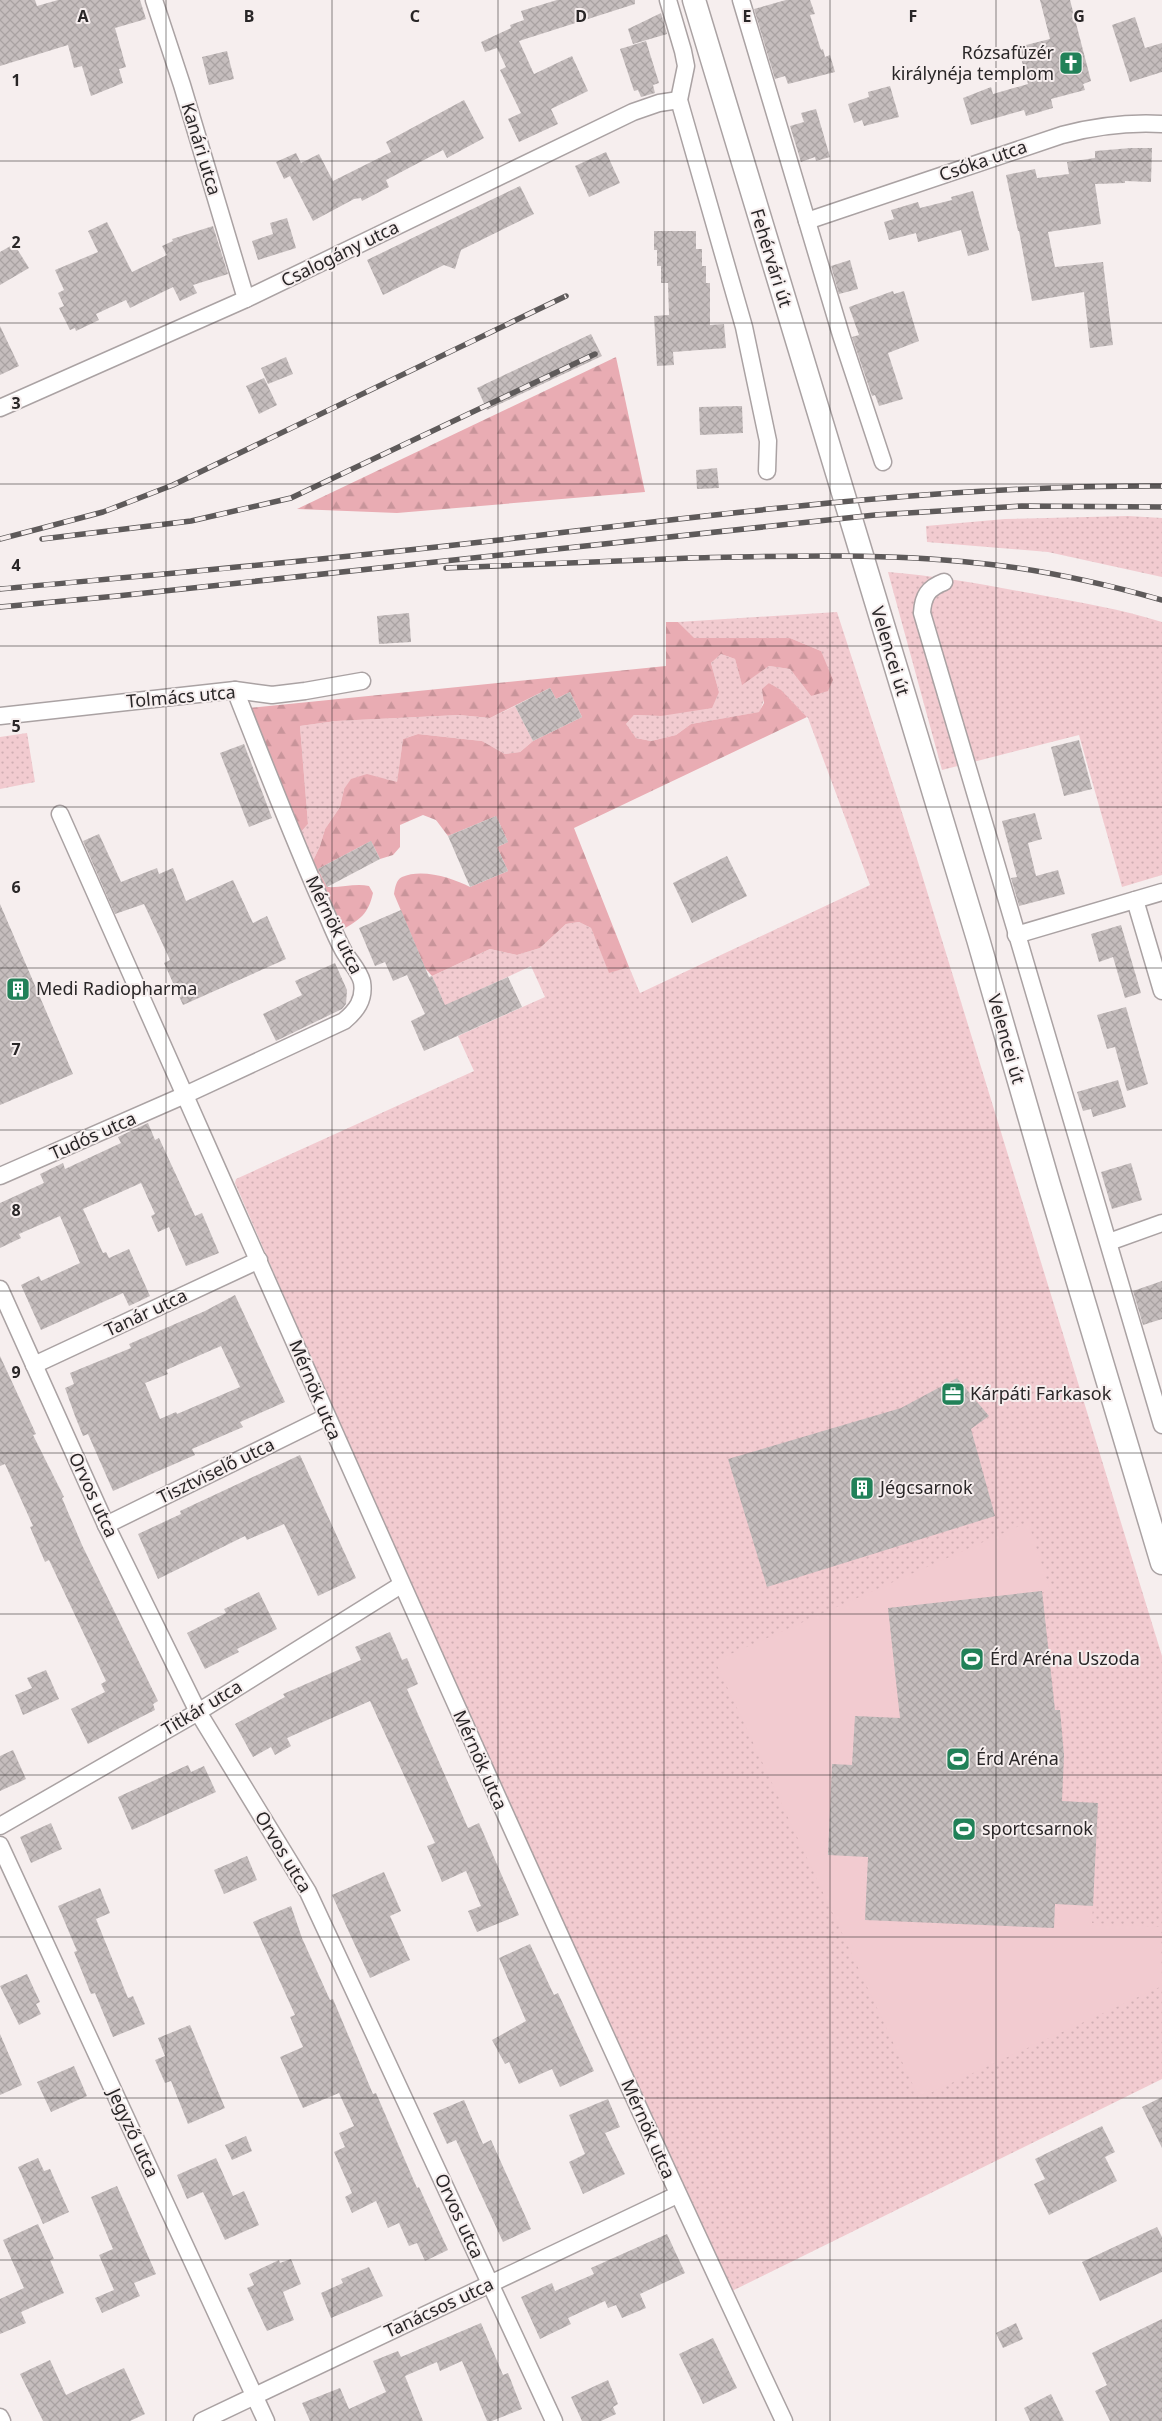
<svg xmlns="http://www.w3.org/2000/svg" width="1162" height="2421" font-family="'Noto Sans',sans-serif">
  <style>
    .grass { fill: url(#grass-dots) }
    .forest { fill: url(#forest-firs) }
    .pitch { fill: #f2cbd0 }
    .building { fill: url(#building-cross-hatch); fill-rule: evenodd }
    .lines { fill: none; stroke-linecap: round; stroke-linejoin: round }
    .minor-casing { stroke: #aaa2a3; stroke-width: 19 }
    .secondary-casing { stroke: #aaa2a3; stroke-width: 25 }
    .minor { stroke: #fff; stroke-width: 16 }
    .secondary { stroke: #fff; stroke-width: 22 }
    .rail-casing { stroke: #5e5a5a; stroke-width: 5.5 }
    .rail { stroke: #f6eeee; stroke-width: 4; stroke-dasharray: 11; stroke-linecap: butt }
    .grid { fill: none; stroke: #292627; stroke-width: 1; stroke-opacity: 0.55 }
    .labels { text-anchor: middle; stroke-width: 4; stroke-linejoin: round; paint-order: stroke }
    .poi-label { font-size: 18px; fill: #292627; stroke: #f6eeee; text-anchor: start }
    .street-label { font-size: 18px; fill: #292627; stroke: #f6eeee }
    .grid-label { font-size: 16px; text-anchor: middle; font-weight: bold; fill: #292627; stroke: #f6eeee; stroke-width: 4; stroke-linejoin: round; paint-order: stroke }
  </style>
  <defs>
    <pattern id="grass-dots" width="8" height="8" patternUnits="userSpaceOnUse" patternTransform="scale(1.25)"><rect width="8" height="8" fill="#f2cbd0"/><path d="M2 2h.1M6 6h.1" fill="none" stroke="#d0aeb3" stroke-width="1.8" stroke-linecap="round"/></pattern>
    <pattern id="forest-firs" width="22" height="20" patternUnits="userSpaceOnUse" patternTransform="scale(1.25)"><rect width="22" height="20" fill="#e9acb3"/><path d="M5 1l3.5 6h-7zM16 11l3.5 6h-7z" fill="#c8949a"/></pattern>
    <pattern id="building-cross-hatch" width="8" height="8" patternUnits="userSpaceOnUse" patternTransform="scale(1.25)"><rect width="8" height="8" fill="#c5bdbd"/><path d="M0 0l8 8M0 8l8-8" fill="none" stroke="#a9a2a2"/></pattern>
  </defs>
  <rect width="100%" height="100%" fill="#f6eeee"/>
  <!-- grass -->
  <g class="grass">
    <polygon points="1128,516 1162,518 1162,577 1048,552 927,542 926,526 1005,519"/>
    <path d="M888,572C938,576 986,585 1035,594C1078,602 1121,609 1162,622V875L1122,887L1079,735L942,770Z"/>
    <polygon points="837,612 918,862 1162,1656 1162,2079 732,2291 445,1667 235,1183 236,1179 474,1071 458,1036 545,997 531,966 445,1006 432,976 490,949 517,955 540,948 566,924 579,922 591,928 609,972 629,967 640,993 870,885 808,718 780,690 769,683 760,712 691,724 676,735 651,741 636,738 625,725 634,715 661,716 719,692 711,663 721,654 735,659 742,684 769,666 790,669 811,696 821,651 790,638 693,638 678,622"/>
    <polygon points="515,706 533,741 520,752 505,754 482,741 418,734 403,739 397,783 386,779 344,789 340,807 325,829 320,846 312,863 300,833 308,824 300,726 336,721 459,715 490,718"/>
    <polygon points="27,733 35,782 0,789 0,737"/>
  </g>
  <!-- forest -->
  <g class="forest">
    <polygon points="616,357 645,492 397,513 297,509"/>
    <path d="M666,622H678L694,638H790L821,651L833,680L828,691L811,696L790,669L769,666L742,685L735,659L721,654L711,663L719,692L712,708L661,716L634,715L626,724L636,738L651,741L676,735L691,724L759,712L764,703L762,689L769,683L781,690L807,717L574,828L629,967L609,973L591,928L579,922L566,924L540,948L517,955L490,949L432,976L425,968L394,894C395,888 396,880 402,877C422,868 453,878 470,887L508,871L497,847L508,842L496,816L448,836L436,820L423,815L400,825V847L393,855L380,859L371,841L318,869L327,887C342,888 355,883 369,886L373,893C368,915 360,919 342,930L312,863L320,846L325,829L340,807L344,789L351,779L367,774L397,782L403,739L418,734L482,741L505,754L520,752L533,741L582,717L570,692L556,699L550,688L490,718L459,715L336,721L300,726L308,824L300,833L249,708L666,666Z"/>
  </g>
  <!-- pitch -->
  <polygon class="pitch" points="1028,1522 1050,1590 1042,1592 1055,1710 1060,1709 1064,1755 1060,1801 1098,1803 1092,1923 1160,1927 1162,1986 919,2098 715,1661"/>
  <!-- building -->
  <g class="building">
    <polygon points="0,0 35,0 37,6 58,0 140,0 146,19 115,28 126,67 119,69 123,83 91,96 82,66 74,68 68,45 0,66"/>
    <polygon points="557,0 635,0 635,4 519,41 534,74 572,56 588,91 551,109 558,124 519,142 508,119 521,113 500,70 506,67 497,48 485,52 481,42 511,28 510,25 524,20 521,11"/>
    <polygon points="786,0 810,0 815,14 810,15 821,50 823,49 825,57 830,55 835,72 788,84 785,76 775,79 754,9"/>
    <polygon points="1040,0 1070,0 1091,81 1083,84 1085,90 1051,99 1053,108 1026,116 1024,110 971,125 963,98 991,87 993,94 1028,84 1018,47 1050,39"/>
    <polygon points="661,13 667,34 633,44 628,29"/>
    <polygon points="1135,17 1145,48 1162,43 1162,72 1130,82 1112,25"/>
    <polygon points="646,41 659,83 653,85 655,93 641,97 638,90 634,91 620,49"/>
    <polygon points="227,51 234,79 209,85 202,57"/>
    <polygon points="890,86 899,117 864,126 862,120 854,123 848,104 869,97 868,92"/>
    <polygon points="464,100 484,138 447,158 443,150 386,180 389,187 362,201 361,198 354,199 313,221 290,176 284,179 276,162 296,153 301,163 319,154 333,181 391,152 386,142"/>
    <polygon points="816,109 830,157 816,161 815,157 801,162 790,126 804,122 801,113"/>
    <polygon points="1131,148 1152,148 1151,182 1125,181 1125,183 1095,184 1101,224 1048,232 1055,267 1103,262 1113,345 1090,348 1084,292 1032,301 1019,231 1018,231 1006,175 1035,169 1037,178 1069,174 1067,162 1095,158 1095,151"/>
    <polygon points="606,152 620,183 589,197 575,166"/>
    <polygon points="520,186 534,214 461,250 455,269 444,265 383,295 367,260"/>
    <polygon points="973,191 989,250 968,256 961,230 918,242 916,233 889,240 884,222 894,219 891,210 918,202 920,208 952,200 951,197"/>
    <polygon points="287,218 296,248 258,260 252,241 273,234 270,223"/>
    <polygon points="107,222 132,272 167,255 162,246 173,241 172,239 213,226 228,274 193,285 197,293 180,301 173,287 130,308 126,300 96,314 99,320 76,331 75,328 70,330 59,308 64,306 58,293 64,290 55,270 98,252 88,231"/>
    <polygon points="654,231 696,231 696,249 702,249 702,266 706,266 706,283 710,283 710,325 724,324 726,348 673,352 674,365 657,366 654,316 669,315 668,283 661,283 661,266 657,266 657,250 654,250"/>
    <polygon points="14,244 29,268 0,285 0,252"/>
    <polygon points="850,260 858,289 839,294 831,266"/>
    <polygon points="893,291 894,294 904,291 919,341 888,353 903,399 879,406 875,395 872,396 852,337 859,335 849,307"/>
    <polygon points="0,326 19,366 0,375"/>
    <polygon points="591,334 602,356 487,410 477,388"/>
    <polygon points="286,357 293,374 268,384 261,368"/>
    <polygon points="264,378 277,405 259,414 246,386"/>
    <polygon points="742,406 743,433 700,435 699,407"/>
    <polygon points="717,468 719,488 697,489 696,470"/>
    <polygon points="409,613 411,642 379,644 377,616"/>
    <polygon points="550,688 556,699 570,692 582,717 533,741 515,706"/>
    <polygon points="1079,740 1092,789 1064,796 1051,747"/>
    <polygon points="244,744 272,818 249,827 220,753"/>
    <polygon points="1035,813 1042,839 1028,843 1036,876 1058,870 1065,894 1019,906 1011,878 1017,877 1002,821"/>
    <polygon points="496,816 508,842 497,847 508,871 470,887 448,836"/>
    <polygon points="99,834 121,882 157,868 159,874 173,868 186,901 233,880 253,923 267,916 286,959 183,1005 164,963 170,960 144,904 115,914 83,841"/>
    <polygon points="371,841 380,859 327,887 318,869"/>
    <polygon points="727,856 747,896 692,923 673,883"/>
    <polygon points="0,904 73,1074 0,1105"/>
    <polygon points="401,910 429,977 432,976 445,1005 508,977 522,1007 424,1051 411,1021 425,1014 407,975 393,981 385,962 375,966 359,928"/>
    <polygon points="1121,925 1141,993 1125,998 1113,957 1099,962 1091,934"/>
    <polygon points="335,963 347,990 346,1004 342,1009 276,1041 263,1014 302,995 295,981"/>
    <polygon points="1126,1007 1148,1084 1127,1091 1115,1047 1107,1049 1097,1015"/>
    <polygon points="1118,1080 1126,1107 1093,1117 1091,1109 1083,1111 1077,1092"/>
    <polygon points="148,1123 155,1140 159,1138 195,1216 202,1213 219,1253 186,1266 169,1227 158,1232 151,1216 155,1214 141,1183 83,1209 103,1253 106,1252 109,1258 129,1249 150,1296 129,1306 123,1293 41,1330 21,1285 39,1276 41,1281 80,1263 60,1216 19,1234 21,1238 0,1248 0,1203 44,1183 40,1174 63,1163 65,1169 121,1143 118,1137"/>
    <polygon points="1131,1163 1142,1200 1112,1209 1101,1172"/>
    <polygon points="1162,1281 1162,1319 1143,1325 1133,1291"/>
    <path d="M235,1295L285,1402L240,1422L243,1427L192,1449L195,1455L113,1491L88,1434L83,1436L75,1416L65,1388L74,1384L70,1373L131,1348L129,1344L205,1311ZM221,1346L240,1387L177,1414L176,1412L160,1419L145,1383L168,1374L166,1370Z"/>
    <polygon points="0,1356 36,1434 33,1435 64,1497 62,1498 82,1545 158,1701 153,1704 155,1710 88,1744 71,1709 105,1692 101,1684 106,1681 49,1560 45,1562 30,1527 33,1526 5,1464 0,1466"/>
    <polygon points="957,1378 989,1416 971,1429 995,1516 767,1587 728,1459 901,1408"/>
    <polygon points="300,1455 356,1578 318,1596 284,1524 247,1540 245,1536 158,1579 138,1534 181,1514 180,1511"/>
    <polygon points="1042,1591 1055,1710 1060,1710 1064,1755 1062,1801 1098,1803 1093,1906 1055,1904 1054,1928 865,1920 868,1857 828,1855 832,1764 852,1765 855,1716 900,1718 888,1608"/>
    <polygon points="259,1592 277,1629 237,1649 239,1652 205,1669 187,1633 226,1613 224,1609"/>
    <polygon points="390,1632 402,1660 407,1658 418,1684 407,1689 468,1828 479,1823 519,1915 477,1932 468,1911 481,1906 466,1871 442,1882 427,1846 435,1843 370,1701 287,1738 291,1746 275,1755 271,1747 253,1757 235,1724 285,1697 283,1694 361,1660 355,1647"/>
    <polygon points="46,1670 59,1699 23,1715 15,1695 32,1688 27,1678"/>
    <polygon points="13,1750 26,1779 0,1791 0,1756"/>
    <polygon points="188,1765 191,1772 204,1766 216,1792 132,1830 118,1797"/>
    <polygon points="51,1823 62,1849 31,1863 20,1837"/>
    <polygon points="247,1856 257,1880 224,1894 214,1870"/>
    <polygon points="384,1872 401,1911 390,1916 410,1960 370,1978 332,1895"/>
    <polygon points="100,1888 110,1913 96,1919 128,1998 133,1996 145,2024 113,2037 95,1993 91,1994 74,1952 77,1951 58,1906"/>
    <polygon points="291,1906 302,1938 330,2000 333,1999 373,2094 376,2093 417,2188 419,2187 448,2250 425,2261 417,2243 409,2246 399,2223 388,2228 376,2201 352,2213 345,2197 352,2193 334,2152 345,2147 339,2133 354,2126 339,2093 303,2108 280,2057 303,2047 290,2017 295,2015 253,1922"/>
    <polygon points="530,1944 554,1995 558,1993 594,2071 560,2087 552,2069 519,2084 509,2062 505,2064 492,2040 526,2021 499,1958"/>
    <polygon points="27,1974 40,2002 36,2004 41,2014 19,2025 0,1986"/>
    <polygon points="190,2025 225,2108 188,2124 171,2081 165,2083 155,2060 165,2056 158,2038"/>
    <polygon points="0,2034 22,2085 0,2095"/>
    <polygon points="74,2066 87,2096 51,2112 37,2082"/>
    <polygon points="1162,2097 1162,2148 1142,2107"/>
    <polygon points="608,2099 620,2127 605,2133 625,2174 583,2194 569,2162 585,2154 569,2115"/>
    <polygon points="464,2100 483,2144 491,2140 531,2229 503,2242 456,2140 447,2144 433,2113"/>
    <polygon points="1102,2126 1115,2152 1105,2157 1117,2181 1049,2215 1034,2184 1045,2179 1035,2159"/>
    <polygon points="246,2136 252,2151 232,2160 225,2145"/>
    <polygon points="38,2158 44,2171 50,2169 69,2212 43,2224 18,2167"/>
    <polygon points="216,2158 233,2196 244,2191 259,2225 225,2240 203,2192 187,2199 177,2175"/>
    <polygon points="117,2186 156,2274 134,2283 140,2296 102,2313 95,2298 114,2290 99,2255 113,2249 91,2197"/>
    <polygon points="38,2224 54,2259 50,2260 64,2293 21,2312 26,2323 0,2334 0,2299 24,2288 3,2240"/>
    <polygon points="1157,2227 1162,2237 1162,2272 1100,2301 1082,2262"/>
    <polygon points="667,2234 685,2273 640,2294 646,2308 622,2318 616,2305 608,2308 605,2301 568,2318 571,2324 540,2339 521,2297 552,2283 555,2291 594,2274 591,2268"/>
    <polygon points="291,2259 301,2284 283,2292 294,2320 267,2331 247,2288 254,2285 249,2274 279,2260 280,2263"/>
    <polygon points="369,2267 383,2296 331,2318 321,2293 343,2283 341,2279"/>
    <polygon points="1162,2319 1162,2421 1110,2421 1095,2391 1107,2385 1092,2353"/>
    <polygon points="481,2323 503,2375 508,2373 522,2409 492,2421 487,2421 462,2361 440,2371 437,2362 405,2376 423,2421 310,2421 302,2403 340,2388 349,2409 386,2392 373,2361 398,2351 401,2357"/>
    <polygon points="1016,2323 1023,2339 1003,2348 996,2333"/>
    <polygon points="713,2338 737,2388 703,2404 679,2354"/>
    <polygon points="50,2360 66,2395 124,2368 145,2414 130,2421 43,2421 20,2374"/>
    <polygon points="608,2380 618,2404 613,2407 616,2414 601,2421 582,2421 571,2397"/>
    <polygon points="1051,2394 1064,2421 1030,2421 1024,2408"/>
  </g>
  <g class="lines">
    <!-- minor casing -->
    <g class="minor-casing">
      <g id="minor">
        <polyline points="154,0 182,85 246,299"/>
        <polyline points="668,0 683,51 686,66 679,100 744,327 768,441 767,471"/>
        <polyline points="741,0 841,335 883,462"/>
        <path d="M807,221L1062,135C1096,126 1127,122 1162,124"/>
        <polyline points="0,408 246,299 633,112 659,103 679,100"/>
        <path d="M944,582C928,588 923,596 922,613L1162,1425"/>
        <polyline points="0,716 235,690 272,695 305,691 362,681"/>
        <path d="M60,814C299,1351 534,1889 784,2421"/>
        <polyline points="1135,900 1162,991"/>
        <polyline points="1016,935 1162,892"/>
        <path d="M0,1176L185,1095L344,1021C356,1011 365,1000 362,982C359,970 349,961 343,950C337,939 332,927 327,915C294,841 265,766 235,690"/>
        <polyline points="1109,1242 1162,1223"/>
        <polyline points="0,1289 106,1525 198,1712 308,1892 554,2421"/>
        <polyline points="34,1365 259,1260"/>
        <polyline points="106,1525 326,1417"/>
        <polyline points="0,1826 198,1712 401,1585"/>
        <polyline points="0,1845 266,2421"/>
        <polyline points="0,2417 2,2421"/>
        <polyline points="202,2421 677,2195"/>
      </g>
    </g>
    <!-- secondary casing -->
    <g class="secondary-casing">
      <polyline id="secondary" points="694,0 978,939 1049,1185 1162,1563"/>
    </g>
    <!-- minor -->
    <use href="#minor" class="minor"/>
    <!-- secondary -->
    <use href="#secondary" class="secondary"/>
    <!-- rail casing -->
    <g class="rail-casing">
      <g id="rail">
        <polyline points="0,539 103,512 173,485 566,296"/>
        <polyline points="42,539 191,521 291,498 595,354"/>
        <path d="M446,568C528,564 610,561 691,558C786,556 883,553 977,563C1040,569 1102,583 1162,600"/>
        <path d="M0,589C163,574 327,560 490,541C713,515 937,485 1162,486"/>
        <polyline points="0,607 117,596 875,515 1022,506 1162,507"/>
      </g>
    </g>
    <!-- rail -->
    <use href="#rail" class="rail"/>
  </g>
  <!-- grid -->
  <path class="grid" d="M166,0V2421M332,0V2421M498,0V2421M664,0V2421M830,0V2421M996,0V2421M0,161H1162M0,323H1162M0,484H1162M0,646H1162M0,807H1162M0,968H1162M0,1130H1162M0,1291H1162M0,1453H1162M0,1614H1162M0,1775H1162M0,1937H1162M0,2098H1162M0,2260H1162"/>
  <!-- icons -->
  <defs>
    <g id="church-square" transform="scale(1.25)"><rect x="-9" y="-9" width="18" height="18" rx="4" fill="#218158" stroke="#f6eeee"/><path d="M-1.2-6h2.4v3.5h3.3v2.4h-3.3V6h-2.4V-.1h-3.3v-2.4h3.3Z" fill="#fff"/></g>
    <g id="building-square" transform="scale(1.25)"><rect x="-9" y="-9" width="18" height="18" rx="4" fill="#218158" stroke="#f6eeee"/><path d="M-4-6H4V6H1V3H-1V6H-4ZM-2.5-4.3h1.7v1.8h-1.7ZM.8-4.3h1.7v1.8H.8ZM-2.5-1h1.7V.8h-1.7ZM.8-1h1.7V.8H.8Z" fill="#fff"/></g>
    <g id="office-square" transform="scale(1.25)"><rect x="-9" y="-9" width="18" height="18" rx="4" fill="#218158" stroke="#f6eeee"/><path d="M-6-3h4V-5.5h4V-3h4V5H-6ZM-1-4.5V-3h2v-1.5ZM-6 0V1H6V0Z" fill="#fff"/></g>
    <g id="stadium-square" transform="scale(1.25)"><rect x="-9" y="-9" width="18" height="18" rx="4" fill="#218158" stroke="#f6eeee"/><path d="M0-5a6.5 5 0 1 0 0 10a6.5 5 0 1 0 0-10ZM-3.5-1.8h7v3.6h-7Z" fill="#fff"/></g>
  </defs>
  <g fill-rule="evenodd">
    <use href="#church-square" x="1071" y="63"/>
    <use href="#building-square" x="18" y="989"/>
    <use href="#office-square" x="953" y="1394"/>
    <use href="#building-square" x="862" y="1488"/>
    <use href="#stadium-square" x="972" y="1659"/>
    <use href="#stadium-square" x="958" y="1759"/>
    <use href="#stadium-square" x="964" y="1829"/>
  </g>
  <g class="labels">
    <!-- poi labels -->
    <g class="poi-label">
      <text x="1054" y="59" text-anchor="end">Rózsafüzér<tspan x="1054" dy="21">királynéja templom</tspan></text>
      <text x="36" y="995">Medi Radiopharma</text>
      <text x="970" y="1400">Kárpáti Farkasok</text>
      <text x="880" y="1494">Jégcsarnok</text>
      <text x="990" y="1665">Érd Aréna Uszoda</text>
      <text x="976" y="1765">Érd Aréna</text>
      <text x="982" y="1835">sportcsarnok</text>
    </g>
    <!-- street labels -->
    <g class="street-label">
      <text transform="translate(201 149) rotate(73)" y="6">Kanári utca</text>
      <text transform="translate(983 161) rotate(-19)" y="6">Csóka utca</text>
      <text transform="translate(340 254) rotate(-26)" y="6">Csalogány utca</text>
      <text transform="translate(771 258) rotate(73)" y="6">Fehérvári út</text>
      <text transform="translate(890 651) rotate(73)" y="6">Velencei út</text>
      <text transform="translate(181 697) rotate(-5)" y="6">Tolmács utca</text>
      <text transform="translate(334 925) rotate(64)" y="6">Mérnök utca</text>
      <text transform="translate(1006 1039) rotate(74)" y="6">Velencei út</text>
      <text transform="translate(93 1136) rotate(-24)" y="6">Tudós utca</text>
      <text transform="translate(146 1313) rotate(-25)" y="6">Tanár utca</text>
      <text transform="translate(315 1390) rotate(67)" y="6">Mérnök utca</text>
      <text transform="translate(216 1471) rotate(-26)" y="6">Tisztviselő utca</text>
      <text transform="translate(93 1495) rotate(65)" y="6">Orvos utca</text>
      <text transform="translate(202 1708) rotate(-31)" y="6">Titkár utca</text>
      <text transform="translate(480 1760) rotate(66)" y="6">Mérnök utca</text>
      <text transform="translate(283 1852) rotate(59)" y="6">Orvos utca</text>
      <text transform="translate(648 2129) rotate(66)" y="6">Mérnök utca</text>
      <text transform="translate(133 2133) rotate(65)" y="6">Jegyző utca</text>
      <text transform="translate(459 2216) rotate(65)" y="6">Orvos utca</text>
      <text transform="translate(439 2308) rotate(-25)" y="6">Tanácsos utca</text>
    </g>
  </g>
  <g class="grid-label">
    <text x="83" y="22">A</text>
    <text x="249" y="22">B</text>
    <text x="415" y="22">C</text>
    <text x="581" y="22">D</text>
    <text x="747" y="22">E</text>
    <text x="913" y="22">F</text>
    <text x="1079" y="22">G</text>
    <text x="16" y="86">1</text>
    <text x="16" y="248">2</text>
    <text x="16" y="409">3</text>
    <text x="16" y="571">4</text>
    <text x="16" y="732">5</text>
    <text x="16" y="893">6</text>
    <text x="16" y="1055">7</text>
    <text x="16" y="1216">8</text>
    <text x="16" y="1378">9</text>
  </g>
</svg>
